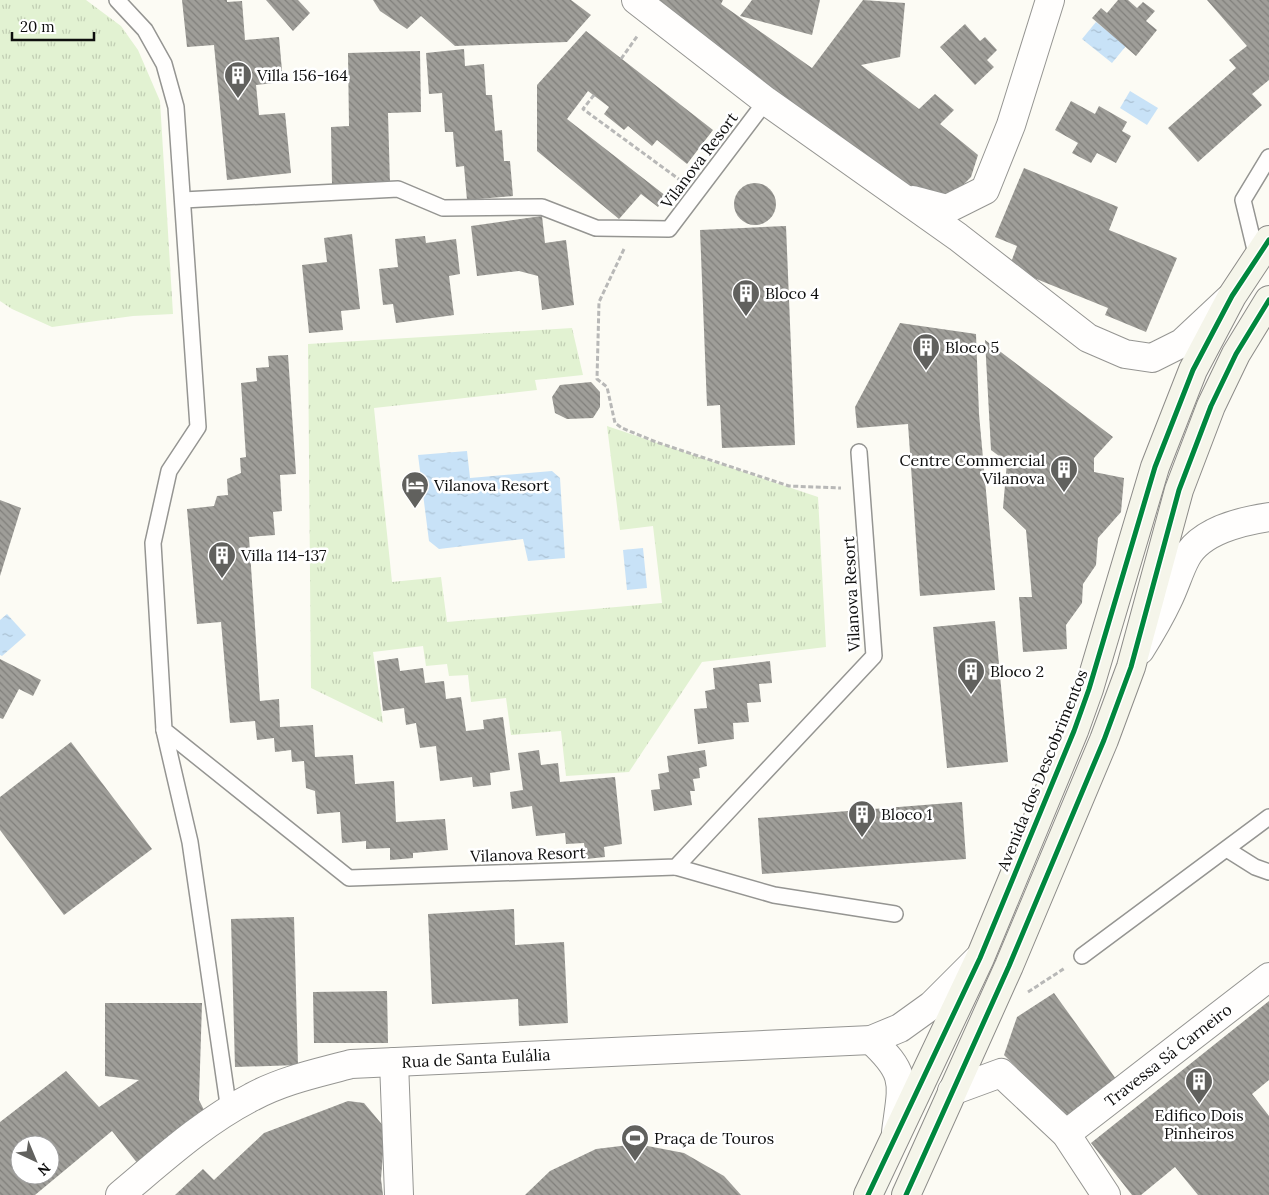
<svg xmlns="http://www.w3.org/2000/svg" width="1269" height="1195" font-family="Lora,serif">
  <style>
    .grass { fill: url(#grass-tufts) }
    .water { fill: url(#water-ripples) }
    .building { fill: url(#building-back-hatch); fill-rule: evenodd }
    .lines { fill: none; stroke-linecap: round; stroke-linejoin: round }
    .service-casing { stroke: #959592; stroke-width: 18 }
    .minor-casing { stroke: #959592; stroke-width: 30 }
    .secondary-casing { stroke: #8c8b88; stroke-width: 30 }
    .path { stroke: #b8b8b7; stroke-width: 3; stroke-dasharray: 5 2.5; stroke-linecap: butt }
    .service { stroke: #fffefd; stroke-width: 15 }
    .minor { stroke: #fffefd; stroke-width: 28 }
    .secondary { stroke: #f5f5ea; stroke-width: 28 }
    .cycleway-casing { stroke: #fff; stroke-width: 8 }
    .cycleway { stroke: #00873e; stroke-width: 5 }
    .labels { text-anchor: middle; stroke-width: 5; stroke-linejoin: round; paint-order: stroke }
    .poi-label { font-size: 16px; fill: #0e0e0e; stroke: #fff; text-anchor: start }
    .street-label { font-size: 16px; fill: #0e0e0e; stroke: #fff }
  </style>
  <defs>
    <pattern id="grass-tufts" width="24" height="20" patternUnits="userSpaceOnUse" patternTransform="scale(1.25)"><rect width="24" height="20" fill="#e2f2d2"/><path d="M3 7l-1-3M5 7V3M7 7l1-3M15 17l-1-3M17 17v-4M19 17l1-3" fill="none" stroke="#c1ceb3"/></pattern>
    <pattern id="water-ripples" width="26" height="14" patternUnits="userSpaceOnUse" patternTransform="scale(1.25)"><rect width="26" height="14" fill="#c8e2f7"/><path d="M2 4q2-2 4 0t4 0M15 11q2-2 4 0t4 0" fill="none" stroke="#abc1d3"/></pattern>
    <pattern id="building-back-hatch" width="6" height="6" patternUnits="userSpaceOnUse" patternTransform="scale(1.25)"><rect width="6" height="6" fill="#9f9e99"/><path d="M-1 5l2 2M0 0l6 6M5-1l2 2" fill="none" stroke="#807f7b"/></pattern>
  </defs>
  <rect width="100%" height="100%" fill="#fcfbf4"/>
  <!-- grass -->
  <g class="grass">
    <polygon points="0,0 86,0 121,26 138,50 160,101 173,314 133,316 52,327 12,309 0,301"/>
    <polygon points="572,328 583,375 535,380 537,390 374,408 392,582 441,577 447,622 662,603 653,526 620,530 607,426 818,497 826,647 702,662 629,772 566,776 561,731 511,735 506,698 471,702 468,675 449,676 447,664 426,666 423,646 373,652 383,723 311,688 308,344"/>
  </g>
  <!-- water -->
  <g class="water">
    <polygon points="1096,22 1126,46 1112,63 1082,39"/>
    <polygon points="1130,91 1158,108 1147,125 1120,108"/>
    <polygon points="467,451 470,478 552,471 560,478 565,558 528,561 523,539 439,549 429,541 418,455"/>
    <polygon points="643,548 647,588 627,590 623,550"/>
    <polygon points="7,614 26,635 2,656 0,655 0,620"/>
  </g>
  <!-- building -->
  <g class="building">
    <polygon points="182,0 227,0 227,2 242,1 245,40 279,37 283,82 256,85 259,115 285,113 291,173 227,180 214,45 187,47"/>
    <polygon points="266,0 298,0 310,13 293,31"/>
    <polygon points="373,0 571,0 591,15 567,42 455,46 421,16 407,29 380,11"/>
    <polygon points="643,0 723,0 721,4 812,68 863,0 905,3 900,57 861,65 919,109 935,94 954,110 940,124 978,155 971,177 958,190 932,203"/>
    <polygon points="752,0 820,0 812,35 740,16"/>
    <polygon points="1118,0 1128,0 1137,8 1143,2 1155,11 1146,21 1157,30 1136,56 1092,18 1101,8 1107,13"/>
    <polygon points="1207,0 1269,0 1269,80 1252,94 1262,105 1198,162 1168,128 1236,68 1229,60 1247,46"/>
    <polygon points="965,24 980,41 985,37 997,50 987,60 994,67 975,85 940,47"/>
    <polygon points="586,31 713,130 687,164 657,140 652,146 628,126 624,130 604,114 609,107 588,91 567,119 666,196 658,207 641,194 619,219 537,151 537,85"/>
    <polygon points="464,49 465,66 484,64 486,95 492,95 495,131 502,130 504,161 510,161 513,196 467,200 464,166 456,167 453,132 445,132 442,93 429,94 426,53"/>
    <polygon points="420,51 421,112 388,113 390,184 332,185 331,127 349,126 348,53"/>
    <polygon points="1071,101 1095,114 1099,106 1127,122 1122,131 1131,136 1116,163 1097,153 1091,163 1072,153 1078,143 1055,130"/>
    <polygon points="1024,168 1118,207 1109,230 1177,258 1146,332 1105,315 1108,308 1009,268 1017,246 995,237"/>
    <circle cx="755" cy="204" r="21"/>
    <polygon points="542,216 545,243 566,240 574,305 542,310 538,276 519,271 477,276 471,226"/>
    <polygon points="786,226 795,445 722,448 720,405 707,406 700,230"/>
    <polygon points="352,234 360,309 341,311 343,330 309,333 302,265 327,262 324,238"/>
    <polygon points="425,236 426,243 456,239 460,274 449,276 454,315 396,323 393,304 383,305 379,269 398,267 395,239"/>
    <polygon points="900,323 976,334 979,414 995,590 920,596 908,424 857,428 855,407"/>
    <polygon points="985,340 1113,437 1094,458 1094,472 1124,478 1121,512 1098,538 1096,565 1083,584 1082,603 1066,625 1067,649 1023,652 1019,597 1032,597 1026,530 1003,508 1007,462 991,450"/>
    <polygon points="288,355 296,474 280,475 282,511 273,512 275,535 249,537 260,701 279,699 280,727 313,725 315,757 353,755 355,784 394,781 396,822 445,819 448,850 413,853 413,858 390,860 390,848 366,849 366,841 342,843 340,812 317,814 315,791 306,788 304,761 292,762 291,750 275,752 274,738 257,740 255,721 230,723 221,622 197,624 187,509 214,506 217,496 228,495 227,479 241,473 240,458 246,457 241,383 257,381 256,368 269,367 268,356"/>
    <polygon points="591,382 600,392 600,407 593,418 567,419 555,413 552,397 560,385"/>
    <polygon points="0,500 21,508 0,576"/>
    <polygon points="995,621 1008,762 947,768 933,627"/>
    <polygon points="398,658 400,671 423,668 425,683 444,681 446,699 461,697 466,731 484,729 483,720 503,717 510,770 490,773 491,785 473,787 472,777 440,781 436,746 420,748 416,723 406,725 404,708 383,711 377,661"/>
    <polygon points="0,659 41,680 33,696 19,689 3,719 0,718"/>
    <polygon points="770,661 772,683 759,684 761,702 747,703 749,722 733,723 734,739 698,744 694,709 707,708 705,691 715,689 713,668"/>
    <polygon points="71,742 152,849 64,915 0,830 0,797"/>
    <polygon points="539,750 541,765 558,763 560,782 615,777 622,844 604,847 605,857 586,859 584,843 566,844 565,833 536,836 532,806 512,809 510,792 523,790 518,753"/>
    <polygon points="705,750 707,766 699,768 700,778 693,779 695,791 690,791 692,805 654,811 651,790 660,789 658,774 669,772 667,756"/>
    <polygon points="962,802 966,859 762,874 758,818"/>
    <polygon points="514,909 515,945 564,942 568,1023 519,1026 518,999 432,1004 428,914"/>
    <polygon points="294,917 298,1065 235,1067 231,919"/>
    <polygon points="387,991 388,1043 314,1043 313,992"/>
    <polygon points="1054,993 1116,1079 1066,1116 1004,1055 1017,1017"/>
    <polygon points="1269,1001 1269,1080 1252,1094 1269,1116 1269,1195 1198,1195 1175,1167 1141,1195 1132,1195 1091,1143"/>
    <path d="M105,1003H202L199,1100L204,1110L138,1164L112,1131L35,1195H0V1122L66,1071L99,1107L139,1080L105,1076ZM20,1145H50V1175H20Z"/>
    <polygon points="348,1101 364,1103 385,1128 381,1179 383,1195 175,1195 203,1169 214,1180 264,1133"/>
    <polygon points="637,1144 684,1153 724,1176 741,1195 525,1195 550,1171 596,1149"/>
  </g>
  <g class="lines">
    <!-- service casing -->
    <g class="service-casing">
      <g id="service">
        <polyline points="117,0 145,30 164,64 176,107 198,427 169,471 153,543 164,730 349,878 676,867 874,656 859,452"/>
        <polyline points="183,200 398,189 443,208 542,207 596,228 669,229 766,101"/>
        <polyline points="1257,258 1243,200 1269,157"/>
        <polyline points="164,730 190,842 229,1111"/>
        <polyline points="1228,850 1255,867 1269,872"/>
        <polyline points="676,867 774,895 895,914"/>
        <polyline points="1082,956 1269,817"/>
      </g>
    </g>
    <!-- minor casing -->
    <g class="minor-casing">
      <g id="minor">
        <polyline points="636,0 766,101 958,237 1088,338 1125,354 1152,358 1182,343 1229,299"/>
        <polyline points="913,200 947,209 985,190 1011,125 1050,0"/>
        <path d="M1140,650C1150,634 1160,617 1168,600C1175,586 1179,571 1186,558C1200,531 1242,521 1269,517"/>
        <path d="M871,1040C909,1075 902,1084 896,1132"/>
        <polyline points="394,1062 399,1195"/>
        <polyline points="952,1091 1001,1073 1066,1134 1106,1195"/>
        <polyline points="1066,1134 1269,977"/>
        <path d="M120,1195C162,1160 203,1122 252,1097C283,1080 318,1073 351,1064L871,1040L900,1028L932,1005L978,959"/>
      </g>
    </g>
    <!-- secondary casing -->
    <g class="secondary-casing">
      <g id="secondary">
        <polyline points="868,1195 980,958 1074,731 1089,689 1155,467 1193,370 1232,296 1269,240"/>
        <polyline points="906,1195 1009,966 1104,740 1131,667 1179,490 1211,406 1236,354 1269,300"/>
      </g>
    </g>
    <!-- path -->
    <g class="path">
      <polyline points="621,59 638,35"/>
      <polyline points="594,95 583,109 680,180"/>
      <polyline points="624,249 599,302 597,379 607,387 615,423 622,428 656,442 789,486 841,488"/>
      <polyline points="1028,992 1065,968"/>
    </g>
    <!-- service -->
    <use href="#service" class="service"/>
    <!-- minor -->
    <use href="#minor" class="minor"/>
    <!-- secondary -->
    <use href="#secondary" class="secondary"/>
    <!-- cycleway casing -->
    <g class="cycleway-casing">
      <g id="cycleway">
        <polyline points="868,1195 980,958 1074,731 1089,689 1155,467 1193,370 1232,296 1269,240"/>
        <polyline points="906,1195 1009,966 1104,740 1131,667 1179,490 1211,406 1236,354 1269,300"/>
      </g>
    </g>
    <!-- cycleway -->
    <use href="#cycleway" class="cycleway"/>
  </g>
  <!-- icons -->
  <defs>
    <g id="building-pin" transform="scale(1.4375)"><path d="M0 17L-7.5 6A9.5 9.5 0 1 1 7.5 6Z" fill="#61615e" stroke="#fff"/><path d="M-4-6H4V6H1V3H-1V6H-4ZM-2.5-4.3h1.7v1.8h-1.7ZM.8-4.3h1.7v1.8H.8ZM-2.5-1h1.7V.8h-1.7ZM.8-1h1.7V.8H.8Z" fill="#fff"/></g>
    <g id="hotel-pin" transform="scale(1.4375)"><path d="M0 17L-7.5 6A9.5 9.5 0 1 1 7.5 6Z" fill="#61615e" stroke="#fff"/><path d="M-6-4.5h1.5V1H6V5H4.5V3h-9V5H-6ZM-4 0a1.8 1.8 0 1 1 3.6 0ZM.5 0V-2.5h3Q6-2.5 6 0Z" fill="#fff"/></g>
    <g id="stadium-pin" transform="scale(1.4375)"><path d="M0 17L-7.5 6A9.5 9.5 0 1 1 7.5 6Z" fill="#61615e" stroke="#fff"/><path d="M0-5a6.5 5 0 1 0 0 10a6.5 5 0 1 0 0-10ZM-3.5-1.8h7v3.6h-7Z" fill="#fff"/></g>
  </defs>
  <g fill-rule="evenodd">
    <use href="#building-pin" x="238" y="75"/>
    <use href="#building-pin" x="746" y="293"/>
    <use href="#building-pin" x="926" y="347"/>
    <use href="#building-pin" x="1064" y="469"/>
    <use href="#hotel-pin" x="415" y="485"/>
    <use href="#building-pin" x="222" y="555"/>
    <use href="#building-pin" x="971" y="671"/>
    <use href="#building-pin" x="862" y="814"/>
    <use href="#building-pin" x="1199" y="1081"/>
    <use href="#stadium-pin" x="635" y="1138"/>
  </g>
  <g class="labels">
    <!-- poi labels -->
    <g class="poi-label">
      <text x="257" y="81">Villa 156-164</text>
      <text x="765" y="299">Bloco 4</text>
      <text x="945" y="353">Bloco 5</text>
      <text x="1045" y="466" text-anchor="end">Centre Commercial<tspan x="1045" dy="18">Vilanova</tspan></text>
      <text x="434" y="491">Vilanova Resort</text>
      <text x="241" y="561">Villa 114-137</text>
      <text x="990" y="677">Bloco 2</text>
      <text x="881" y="820">Bloco 1</text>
      <text x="1199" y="1121" text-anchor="middle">Edifico Dois<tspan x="1199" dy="18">Pinheiros</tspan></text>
      <text x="654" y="1144">Praça de Touros</text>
    </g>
    <!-- street labels -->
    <g class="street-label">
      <text transform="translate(699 160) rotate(-53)" y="6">Vilanova Resort</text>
      <text transform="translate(851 594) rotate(-93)" y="6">Vilanova Resort</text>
      <text transform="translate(1042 770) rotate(-68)" y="6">Avenida dos Descobrimentos</text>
      <text transform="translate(528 854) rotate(-2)" y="6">Vilanova Resort</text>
      <text transform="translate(1168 1055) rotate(-38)" y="6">Travessa Sá Carneiro</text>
      <text transform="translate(476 1058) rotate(-3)" y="6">Rua de Santa Eulália</text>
    </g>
  </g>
  <!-- north arrow -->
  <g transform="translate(35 1160) rotate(136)"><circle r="24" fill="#ffffff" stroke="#9f9f9f"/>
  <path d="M0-4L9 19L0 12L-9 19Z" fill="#61615e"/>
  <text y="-8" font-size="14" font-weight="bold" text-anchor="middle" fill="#0e0e0e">N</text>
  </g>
  <!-- scale -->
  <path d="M12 32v8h82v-8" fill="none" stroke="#0e0e0e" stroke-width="2.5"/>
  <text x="20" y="32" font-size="15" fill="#0e0e0e" stroke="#ffffff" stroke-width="4" paint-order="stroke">20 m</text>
</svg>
